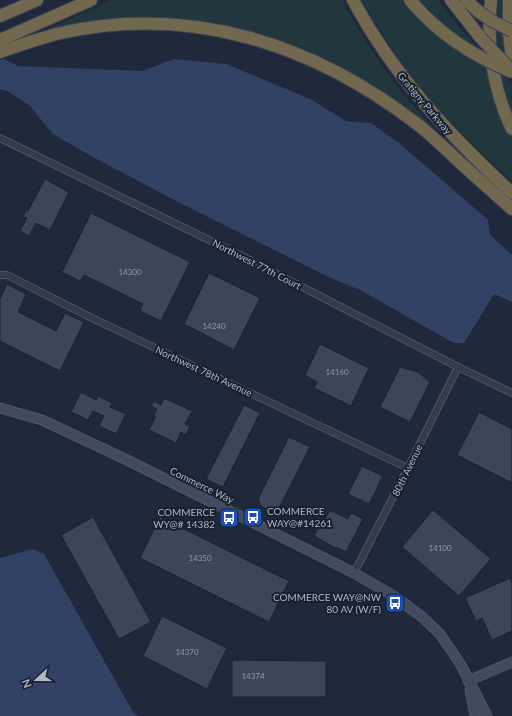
<svg xmlns="http://www.w3.org/2000/svg" width="512" height="716" font-family="Lato,sans-serif">
  <style>
    .green { fill: #22373d }
    .water { fill: #314265 }
    .building { fill: #3b455c; stroke: #1b2232 }
    .lines { fill: none; stroke-linecap: round; stroke-linejoin: round }
    .street-casing { stroke: #4e5666; stroke-width: 8 }
    .secondary-casing { stroke: #4e5666; stroke-width: 11 }
    .highway-casing { stroke: #3b4353; stroke-width: 14 }
    .street { stroke: #333b4c; stroke-width: 6 }
    .secondary { stroke: #414a5f; stroke-width: 9 }
    .highway { stroke: #726850; stroke-width: 12 }
    .highway-bridge-casing { stroke: #3b4353; stroke-width: 14; stroke-linecap: butt }
    .highway-bridge { stroke: #726850; stroke-width: 12 }
    .labels { text-anchor: middle; stroke-width: 4; stroke-linejoin: round; paint-order: stroke }
    .number-label { font-size: 8px; fill: #919aad }
    .street-label { font-size: 10px; fill: #aeb6c8; stroke: #192030 }
    .poi-label { font-size: 10px; fill: #aeb6c8; stroke: #192030; text-anchor: end }
  </style>
  <rect width="100%" height="100%" fill="#20293c"/>
  <!-- green -->
  <g class="green">
    <polygon points="112,0 342,0 358,29 396,86 446,142 289,46 252,32 187,19 186,21 47,33 46,30"/>
    <path d="M362,0H438L460,28L484,55L507,126L512,136V181C482,152 450,124 423,92C400,63 380,32 362,0Z"/>
    <polygon points="495,0 504,0 502,21 505,51 494,40"/>
    <polygon points="497,71 501,72 512,84 512,117"/>
  </g>
  <!-- water -->
  <g class="water">
    <polygon points="4,59 18,66 142,71 174,59 226,64 310,99 346,121 371,123 399,143 488,220 490,235 512,255 512,302 494,294 464,343 454,343 360,290 331,278 178,202 91,156 53,134 29,105 7,91 0,89 0,60"/>
    <polygon points="33,549 44,554 133,712 138,716 0,716 0,558"/>
  </g>
  <!-- building -->
  <g class="building">
    <polygon points="45,179 69,192 50,230 36,223 29,236 20,231 27,218 23,217 26,210 28,211"/>
    <polygon points="91,213 190,262 161,321 140,311 143,304 84,275 80,281 62,272"/>
    <polygon points="209,273 260,298 234,350 184,324"/>
    <polygon points="7,284 26,294 18,312 56,331 65,313 84,322 60,371 0,341 0,299"/>
    <polygon points="320,344 369,368 351,406 314,388 317,382 305,375"/>
    <polygon points="400,367 418,372 430,382 410,422 380,407"/>
    <polygon points="81,392 96,400 98,396 112,403 110,407 126,414 116,434 99,426 104,416 93,411 88,420 71,412"/>
    <polygon points="164,398 192,411 185,424 190,426 186,435 181,432 176,443 149,430 156,416 154,415 157,409 151,406 154,401 161,405"/>
    <polygon points="244,405 260,413 223,487 206,479"/>
    <polygon points="479,412 512,429 512,483 457,455"/>
    <polygon points="289,437 310,447 276,514 261,506 258,499"/>
    <polygon points="362,466 383,476 377,487 378,487 369,504 348,494"/>
    <polygon points="330,510 348,519 351,513 363,519 346,552 336,547 335,548 314,536 318,528 320,529"/>
    <polygon points="433,510 491,559 459,596 402,547"/>
    <polygon points="93,517 151,622 119,639 61,535"/>
    <polygon points="160,517 289,581 269,622 140,558"/>
    <polygon points="510,578 512,583 512,631 492,640 482,618 476,621 465,598"/>
    <polygon points="162,616 227,648 207,689 143,656"/>
    <polygon points="232,660 326,661 326,697 232,697"/>
  </g>
  <g class="lines">
    <!-- street casing -->
    <g class="street-casing">
      <g id="street">
        <polyline points="0,138 242,256 458,367 512,393"/>
        <polyline points="0,275 7,275 94,319 408,468"/>
        <polyline points="354,573 408,468 458,367"/>
      </g>
    </g>
    <!-- secondary casing -->
    <g class="secondary-casing">
      <g id="secondary">
        <polyline points="0,408 42,420 125,459 354,573 397,598 422,617 440,634 461,665 487,716"/>
        <polyline points="468,681 512,662"/>
        <polyline points="470,690 475,716"/>
      </g>
    </g>
    <!-- highway casing -->
    <g class="highway-casing">
      <g id="highway">
        <path d="M353,0C393,75 450,136 512,193"/>
        <polyline points="451,0 480,37"/>
        <polyline points="466,0 479,12"/>
        <path d="M491,0C486,43 493,90 512,129"/>
        <polyline points="509,0 509,34 512,58"/>
        <polyline points="0,16 37,0"/>
        <polyline points="0,40 91,0"/>
        <path d="M0,52C20,45 40,38 61,33C191,4 313,44 417,124C429,133 440,144 451,154C471,173 492,191 512,209"/>
      </g>
    </g>
    <!-- street -->
    <use href="#street" class="street"/>
    <!-- secondary -->
    <use href="#secondary" class="secondary"/>
    <!-- highway -->
    <use href="#highway" class="highway"/>
    <!-- highway-bridge casing -->
    <g class="highway-bridge-casing">
      <g id="highway-bridge">
        <path d="M410,0C439,34 471,55 512,72"/>
        <polyline points="479,12 492,21 512,31"/>
        <polyline points="480,37 510,69"/>
      </g>
    </g>
    <!-- highway-bridge -->
    <use href="#highway-bridge" class="highway-bridge"/>
  </g>
  <!-- icons -->
  <defs>
    <g id="bus-square" transform="scale(1)"><rect x="-9" y="-9" width="18" height="18" rx="4" fill="#1a4fb4" stroke="#192030"/><path d="M-5-6H5V4H4V6H2V4H-2V6H-4V4H-5ZM-3.5-4V0h7V-4ZM-3.5 1.2v1.5H-2V1.2ZM2 1.2v1.5H3.5V1.2Z" fill="#fff"/></g>
  </defs>
  <g fill-rule="evenodd">
    <use href="#bus-square" x="253" y="517"/>
    <use href="#bus-square" x="229" y="518"/>
    <use href="#bus-square" x="395" y="603"/>
  </g>
  <g class="labels">
    <!-- number labels -->
    <g class="number-label">
      <text x="130" y="275">14300</text>
      <text x="214" y="329">14240</text>
      <text x="337" y="375">14160</text>
      <text x="440" y="551">14100</text>
      <text x="200" y="561">14350</text>
      <text x="187" y="655">14370</text>
      <text x="253" y="679">14374</text>
    </g>
    <!-- street labels -->
    <g class="street-label">
      <text transform="translate(425 103) rotate(50)" y="4">Gratigny Parkway</text>
      <text transform="translate(257 264) rotate(27)" y="4">Northwest 77th Court</text>
      <text transform="translate(204 371) rotate(25)" y="4">Northwest 78th Avenue</text>
      <text transform="translate(407 470) rotate(-64)" y="4">80th Avenue</text>
      <text transform="translate(202 485) rotate(26)" y="4">Commerce Way</text>
    </g>
    <!-- poi labels -->
    <g class="poi-label">
      <text x="267" y="515" text-anchor="start">COMMERCE<tspan x="267" dy="12">WAY@#14261</tspan></text>
      <text x="215" y="516">COMMERCE<tspan x="215" dy="12">WY@# 14382</tspan></text>
      <text x="381" y="601">COMMERCE WAY@NW<tspan x="381" dy="12">80 AV (W/F)</tspan></text>
    </g>
  </g>
  <!-- north arrow -->
  <g transform="translate(36 680) rotate(249)" stroke="#192030" stroke-width="3" paint-order="stroke">
  <path d="M0-3L7 15L0 10L-7 15Z" fill="#aeb6c8"/>
  <text y="-6" font-size="11" font-weight="bold" text-anchor="middle" fill="#aeb6c8">N</text>
  </g>
</svg>
